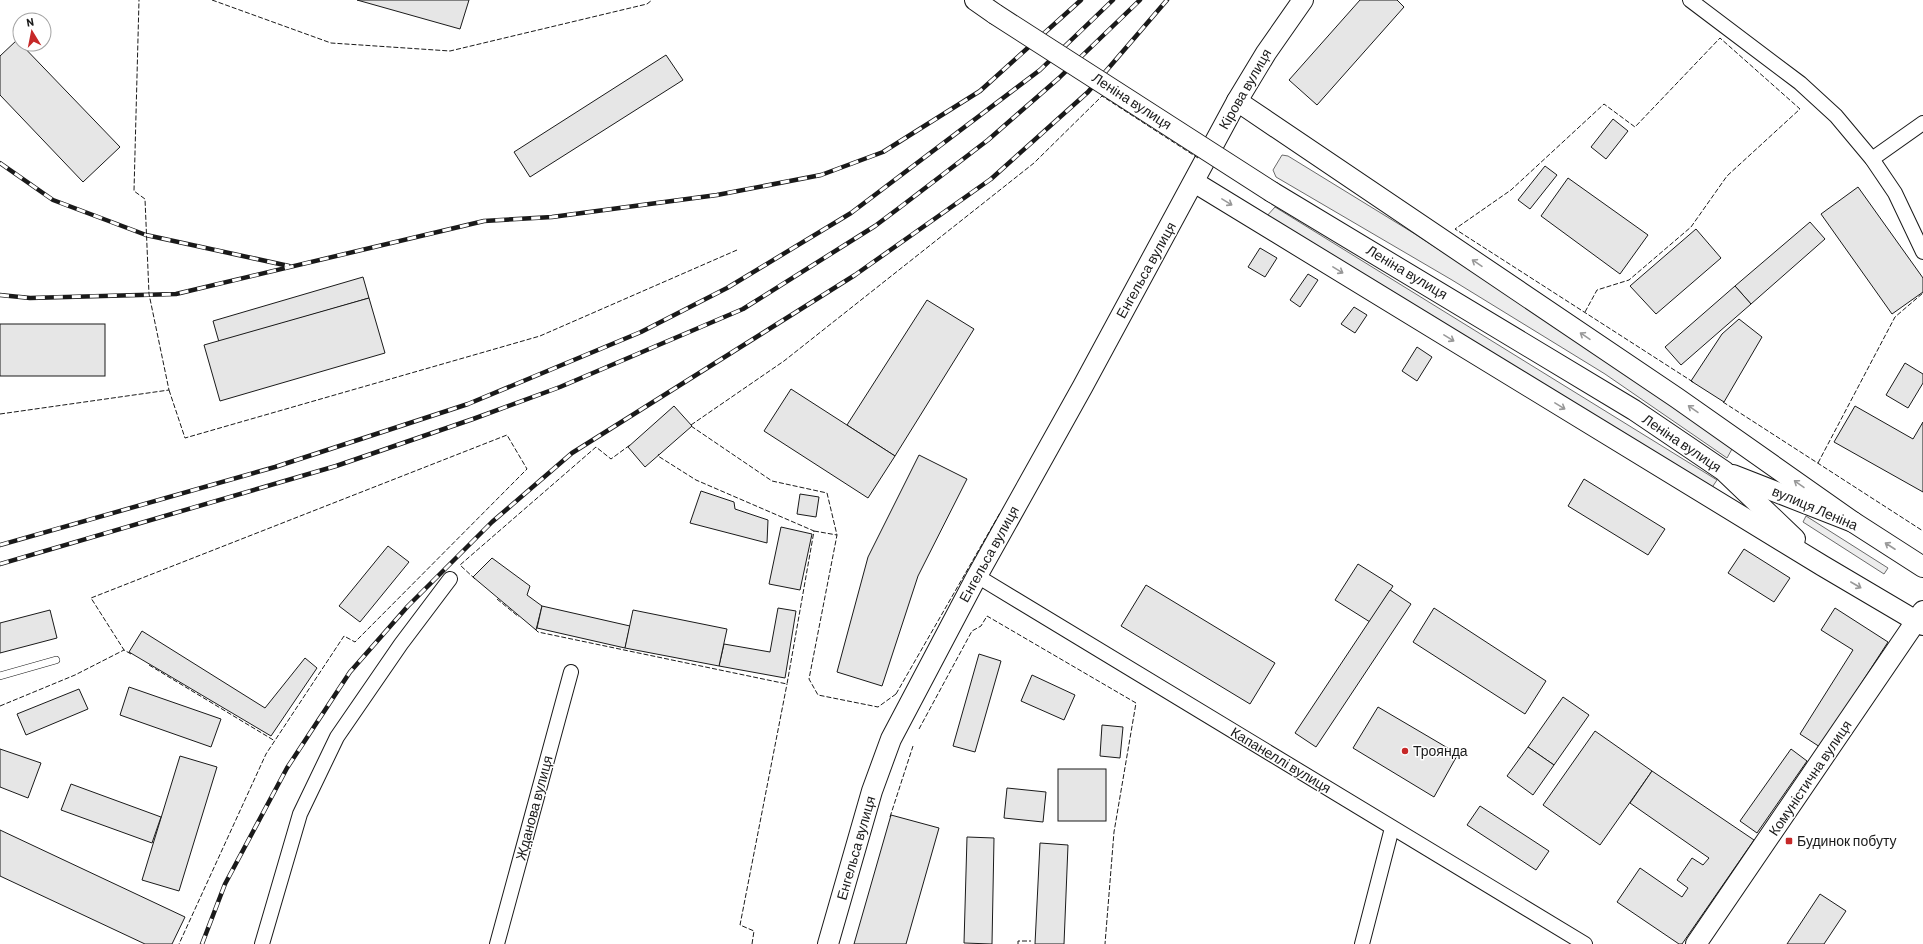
<svg xmlns="http://www.w3.org/2000/svg" width="1923" height="944" font-family="Barlow,sans-serif">
  <style>
    .built { fill: #ededed; stroke: #6a6a6a }
    .building { fill: #e6e6e6; stroke: #1a1a1a }
    .lines { fill: none; stroke-linecap: round; stroke-linejoin: round }
    .lane-casing { stroke: #1a1a1a; stroke-width: 8 }
    .street-casing { stroke: #1a1a1a; stroke-width: 16 }
    .secondary-casing { stroke: #1a1a1a; stroke-width: 22 }
    .lane { stroke: #fff; stroke-width: 7 }
    .street { stroke: #fff; stroke-width: 14 }
    .secondary { stroke: #fff; stroke-width: 20 }
    .rail-casing { stroke: #1a1a1a; stroke-width: 4.5 }
    .rail { stroke: #fff; stroke-width: 3; stroke-dasharray: 9; stroke-linecap: butt }
    .secondary-bridge-casing { stroke: #1a1a1a; stroke-width: 22; stroke-linecap: butt }
    .secondary-bridge { stroke: #fff; stroke-width: 20 }
    .fence { stroke: #1a1a1a; stroke-width: 1; stroke-dasharray: 5 2; stroke-linecap: butt }
    .oneway { stroke: #989898 }
    .poi-dot { fill: #c62828; stroke: #fff; stroke-width: 1.5 }
    .labels { text-anchor: middle; stroke-width: 3; stroke-linejoin: round; paint-order: stroke }
    .street-label { font-size: 14px; fill: #1a1a1a; stroke: #fff }
    .poi-label { font-size: 14px; fill: #1a1a1a; stroke: #fff; text-anchor: start }
  </style>
  <rect width="100%" height="100%" fill="#fff"/>
  <!-- built -->
  <g class="built">
    <polygon points="1282,155 1288,156 1415,234 1611,362 1732,449 1727,458 1605,374 1452,280 1276,177 1273,170"/>
    <polygon points="1275,207 1717,480 1711,489 1266,217"/>
    <polygon points="1806,516 1888,568 1884,574 1803,522"/>
  </g>
  <!-- building -->
  <g class="building">
    <polygon points="357,0 469,0 460,29"/>
    <polygon points="1360,0 1397,0 1404,7 1317,105 1289,80"/>
    <polygon points="17,40 120,147 83,182 0,95 0,56"/>
    <polygon points="666,55 683,80 530,177 514,152"/>
    <polygon points="1613,119 1628,131 1606,159 1591,147"/>
    <polygon points="1545,166 1557,175 1530,209 1518,200"/>
    <polygon points="1568,178 1648,235 1620,274 1541,216"/>
    <polygon points="1858,187 1923,278 1923,292 1892,314 1821,214"/>
    <polygon points="1810,222 1825,239 1751,304 1735,286"/>
    <polygon points="1696,229 1721,258 1656,314 1630,286"/>
    <polygon points="1260,248 1277,258 1265,277 1248,267"/>
    <polygon points="1308,274 1318,280 1300,307 1290,300"/>
    <polygon points="363,277 369,298 219,342 213,321"/>
    <polygon points="1735,286 1751,304 1681,365 1665,347"/>
    <polygon points="369,298 385,353 220,401 204,345"/>
    <polygon points="927,300 974,329 895,456 847,425"/>
    <polygon points="1354,307 1367,315 1355,333 1341,324"/>
    <polygon points="1739,319 1762,337 1724,402 1691,381 1722,334"/>
    <rect x="0" y="324" width="105" height="52"/>
    <polygon points="1417,347 1432,357 1417,381 1402,371"/>
    <polygon points="1905,363 1923,374 1923,383 1908,408 1886,395"/>
    <polygon points="791,389 895,456 868,498 764,431"/>
    <polygon points="674,406 692,426 645,467 628,447"/>
    <polygon points="1855,406 1913,439 1923,422 1923,492 1834,442"/>
    <polygon points="919,455 967,479 918,576 882,686 837,672 868,557"/>
    <polygon points="1584,479 1665,529 1648,555 1568,506"/>
    <polygon points="701,491 734,502 735,509 768,520 767,543 690,523"/>
    <polygon points="800,494 819,497 816,517 797,514"/>
    <polygon points="781,527 812,534 800,590 769,584"/>
    <polygon points="388,546 409,562 360,622 339,606"/>
    <polygon points="1744,549 1790,578 1774,602 1728,573"/>
    <polygon points="492,558 530,586 527,595 542,606 536,630 473,577"/>
    <polygon points="1358,564 1393,586 1370,622 1335,600"/>
    <polygon points="1146,585 1275,663 1250,704 1121,626"/>
    <polygon points="1390,590 1411,604 1316,747 1295,733"/>
    <polygon points="542,606 630,626 625,648 537,628"/>
    <polygon points="778,608 796,611 785,678 719,666 724,644 770,652"/>
    <polygon points="1434,608 1546,681 1525,714 1413,642"/>
    <polygon points="1835,608 1888,642 1820,747 1800,734 1853,650 1821,630"/>
    <polygon points="50,610 57,638 0,653 0,623"/>
    <polygon points="633,610 727,629 719,666 625,648"/>
    <polygon points="142,631 265,708 305,658 317,668 271,736 129,652"/>
    <polygon points="979,654 1001,661 975,752 953,746"/>
    <polygon points="1032,675 1075,695 1064,720 1021,701"/>
    <polygon points="129,687 221,719 211,747 120,715"/>
    <polygon points="79,689 88,709 26,735 17,714"/>
    <polygon points="1563,697 1589,715 1554,765 1528,747"/>
    <polygon points="1378,707 1458,754 1434,797 1353,748"/>
    <polygon points="1102,725 1123,727 1120,758 1100,756"/>
    <polygon points="1595,731 1652,771 1600,845 1543,805"/>
    <polygon points="1528,747 1554,765 1533,795 1507,776"/>
    <polygon points="0,749 41,763 28,798 0,787"/>
    <polygon points="1791,749 1807,761 1757,833 1740,821"/>
    <polygon points="180,756 217,767 179,891 142,880"/>
    <rect x="1058" y="769" width="48" height="52"/>
    <polygon points="1652,771 1754,840 1682,944 1679,944 1617,902 1640,868 1682,897 1688,888 1677,880 1692,858 1703,865 1709,858 1630,803"/>
    <polygon points="71,784 161,817 152,843 61,810"/>
    <polygon points="1007,788 1046,792 1043,822 1004,818"/>
    <polygon points="1480,806 1549,851 1536,870 1467,825"/>
    <polygon points="891,815 939,828 906,944 854,944"/>
    <polygon points="0,830 185,917 172,944 145,944 0,876"/>
    <polygon points="967,837 994,838 992,944 964,943"/>
    <polygon points="1040,843 1068,845 1064,944 1035,944"/>
    <polygon points="1820,894 1846,911 1824,944 1787,944"/>
  </g>
  <g class="lines">
    <!-- lane casing -->
    <g class="lane-casing">
      <polyline id="lane" points="0,676 56,660"/>
    </g>
    <!-- street casing -->
    <g class="street-casing">
      <g id="street">
        <polyline points="1690,0 1800,83 1836,116 1872,159 1895,193 1923,252"/>
        <polyline points="1872,159 1923,123"/>
        <polyline points="977,576 1585,944"/>
        <polyline points="262,944 300,814 337,737 401,644 450,579"/>
        <polyline points="497,944 571,672"/>
        <polyline points="1362,944 1392,828"/>
      </g>
    </g>
    <!-- secondary casing -->
    <g class="secondary-casing">
      <g id="secondary">
        <polyline points="975,0 995,14"/>
        <polyline points="1237,101 1677,398 1853,522"/>
        <polyline points="1194,182 1823,566 1923,625"/>
        <polyline points="1272,192 1634,410 1724,471 1795,539"/>
        <polyline points="1733,475 1853,522 1923,567"/>
        <polyline points="828,944 872,791 891,739 977,576 1083,386 1237,101 1266,53 1303,0"/>
        <polyline points="1696,944 1923,611"/>
      </g>
    </g>
    <!-- lane -->
    <use href="#lane" class="lane"/>
    <!-- street -->
    <use href="#street" class="street"/>
    <!-- secondary -->
    <use href="#secondary" class="secondary"/>
    <!-- rail casing -->
    <g class="rail-casing">
      <g id="rail">
        <polyline points="0,163 53,200 146,235 289,266"/>
        <polyline points="0,295 30,298 176,294 484,221 552,217 717,195 821,175 883,152 980,91 1081,0"/>
        <polyline points="0,545 275,467 468,404 641,332 727,288 851,213 1040,70 1113,0"/>
        <polyline points="0,564 336,466 473,419 560,387 743,309 875,226 903,205 988,140 1059,78 1140,0"/>
        <polyline points="202,944 225,884 287,768 350,672 408,606 492,522 572,453 855,275 991,179 1088,92 1167,0"/>
      </g>
    </g>
    <!-- rail -->
    <use href="#rail" class="rail"/>
    <!-- secondary-bridge casing -->
    <g class="secondary-bridge-casing">
      <polyline id="secondary-bridge" points="995,14 1272,192"/>
    </g>
    <!-- secondary-bridge -->
    <use href="#secondary-bridge" class="secondary-bridge"/>
    <!-- fence -->
    <g class="fence">
      <polyline points="212,0 331,43 450,51 647,4 652,0"/>
      <polyline points="1585,312 1597,290 1629,280 1691,227 1727,176 1800,109 1720,38 1635,127 1604,104 1511,190 1455,229 1693,382"/>
      <polyline points="169,390 185,438 540,336 737,250"/>
      <polyline points="1723,402 1923,531"/>
      <polyline points="0,414 169,390 149,294 145,199 134,191 139,0"/>
      <polyline points="691,425 784,361 1034,163 1102,96 1198,158"/>
      <polyline points="691,426 772,481 827,493 837,535 809,679 818,695 878,707 896,694"/>
      <polyline points="1818,463 1895,317 1923,293"/>
      <polyline points="814,531 837,535"/>
      <polyline points="475,579 460,565 596,447 611,459 630,445"/>
      <polyline points="497,599 519,617"/>
      <polyline points="535,629 538,632 787,684 814,531 696,480 658,456 659,454"/>
      <polyline points="131,654 124,650 91,598 507,435 527,469 355,642 344,636 266,754 179,944"/>
      <polyline points="149,665 275,741"/>
      <polyline points="896,694 1000,513"/>
      <polyline points="0,706 75,675 124,650"/>
      <polyline points="919,729 972,631 981,626 987,616 1136,703 1114,832 1105,944"/>
      <polyline points="890,817 913,746"/>
      <polyline points="752,944 754,931 740,925 787,684"/>
      <polyline points="1018,944 1018,941 1031,941"/>
    </g>
  </g>
  <!-- one-way arrows -->
  <defs><path id="oneway-shaft" d="M-6 0H5M1.5-3L5.5 0L1.5 3" fill="none" stroke-width="1.6" stroke-linecap="round" stroke-linejoin="round"/></defs>
  <g class="oneway">
    <use href="#oneway-shaft" transform="translate(1227 202) rotate(31)"/>
    <use href="#oneway-shaft" transform="translate(1477 263) rotate(-146)"/>
    <use href="#oneway-shaft" transform="translate(1338 270) rotate(31)"/>
    <use href="#oneway-shaft" transform="translate(1585 336) rotate(-146)"/>
    <use href="#oneway-shaft" transform="translate(1449 338) rotate(31)"/>
    <use href="#oneway-shaft" transform="translate(1560 406) rotate(31)"/>
    <use href="#oneway-shaft" transform="translate(1693 409) rotate(-145)"/>
    <use href="#oneway-shaft" transform="translate(1799 484) rotate(-145)"/>
    <use href="#oneway-shaft" transform="translate(1890 546) rotate(-147)"/>
    <use href="#oneway-shaft" transform="translate(1856 585) rotate(30)"/>
  </g>
  <!-- markers -->
  <g class="poi-dot">
    <circle cx="1405" cy="751" r="4"/>
    <rect x="1785" y="837" width="8" height="8" rx="2"/>
  </g>
  <g class="labels">
    <!-- street labels -->
    <g class="street-label">
      <text transform="translate(1245 89) rotate(-60)" y="5">Кірова вулиця</text>
      <text transform="translate(1132 101) rotate(33)" y="5">Леніна вулиця</text>
      <text transform="translate(1146 270) rotate(-61)" y="5">Енгельса вулиця</text>
      <text transform="translate(1407 272) rotate(31)" y="5">Леніна вулиця</text>
      <text transform="translate(1682 443) rotate(34)" y="5">Леніна вулиця</text>
      <text transform="translate(1815 508) rotate(23)" y="5">вулиця Леніна</text>
      <text transform="translate(989 554) rotate(-61)" y="5">Енгельса вулиця</text>
      <text transform="translate(1281 760) rotate(31)" y="5">Капанеллі вулиця</text>
      <text transform="translate(1810 778) rotate(-56)" y="5">Комуністична вулиця</text>
      <text transform="translate(534 808) rotate(-75)" y="5">Жданова вулиця</text>
      <text transform="translate(856 848) rotate(-74)" y="5">Енгельса вулиця</text>
    </g>
    <!-- poi labels -->
    <g class="poi-label">
      <text x="1413" y="756">Троянда</text>
      <text x="1797" y="846">Будинок побуту</text>
    </g>
  </g>
  <!-- north arrow -->
  <g transform="translate(32 32) rotate(350)"><circle r="19" fill="#ffffff" stroke="#a3a3a3"/>
  <path d="M0-3L7 15L0 10L-7 15Z" fill="#c62828"/>
  <text y="-6" font-size="11" font-weight="bold" text-anchor="middle" fill="#1a1a1a">N</text>
  </g>
</svg>
